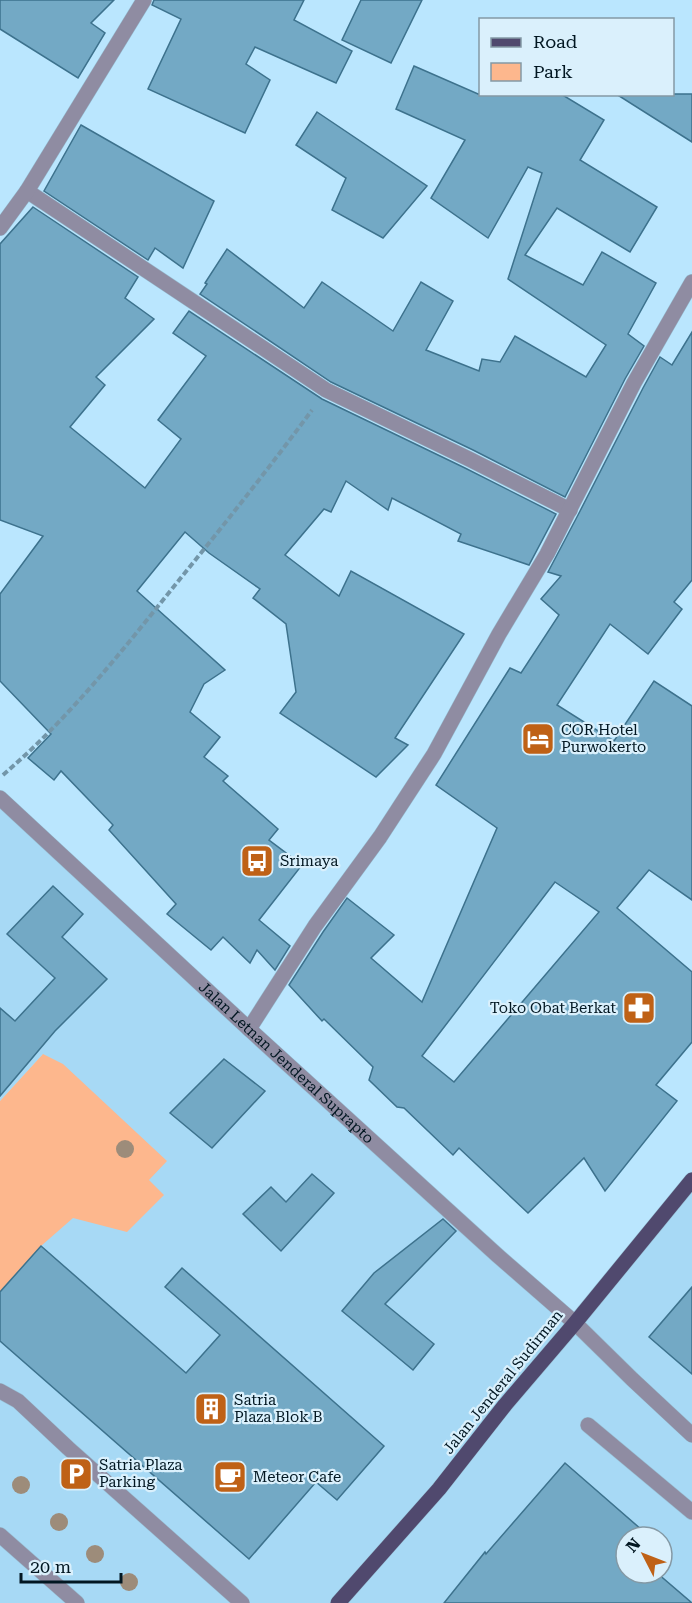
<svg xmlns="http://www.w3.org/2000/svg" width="692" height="1603" font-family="'Roboto Serif',serif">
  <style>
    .built { fill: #a7d9f5; fill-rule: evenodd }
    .green { fill: #fdb78d }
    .building { fill: #73a9c5; stroke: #3d728d; stroke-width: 1.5; fill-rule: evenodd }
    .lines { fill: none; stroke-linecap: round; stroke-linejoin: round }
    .service-casing { stroke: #99c1d6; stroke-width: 16 }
    .minor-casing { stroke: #99c1d6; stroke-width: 16 }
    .tertiary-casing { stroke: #99c1d6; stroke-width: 16 }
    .primary-casing { stroke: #99c1d6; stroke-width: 16 }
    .path { stroke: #7396a9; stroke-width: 4; stroke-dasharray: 6 3; stroke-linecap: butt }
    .service { stroke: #8f8ca2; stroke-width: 15 }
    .minor { stroke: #8f8ca2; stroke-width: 15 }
    .tertiary { stroke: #8f8ca2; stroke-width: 15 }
    .primary { stroke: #50496e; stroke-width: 15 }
    .tree { fill: #9d8c7a }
    .labels { text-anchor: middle; stroke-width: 4.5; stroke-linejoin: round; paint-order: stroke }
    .poi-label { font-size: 15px; fill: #021722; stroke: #daf0fc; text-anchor: start }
    .street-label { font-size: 15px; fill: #021722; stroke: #daf0fc }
  </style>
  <rect width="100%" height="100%" fill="#bae6fe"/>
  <!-- built -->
  <path class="built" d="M0,802L574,1324L692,1182V1603H0V1119L43,1054L0,1101ZM626,1537H662V1573H626Z"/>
  <!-- green -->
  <polygon class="green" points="43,1054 63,1064 167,1161 149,1180 164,1195 127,1232 73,1218 41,1246 0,1292 0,1101"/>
  <!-- building -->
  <g class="building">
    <polygon points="0,0 114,0 91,23 105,33 78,78 0,29"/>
    <polygon points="154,0 304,0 294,20 352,51 336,83 255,47 246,64 270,80 245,133 148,89 181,19 152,5"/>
    <polygon points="361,0 422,0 391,63 342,40"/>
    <polygon points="414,66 478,94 561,94 604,120 580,160 657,207 630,252 557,208 525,255 583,285 602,252 656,283 628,334 644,346 625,379 565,497 473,450 331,382 200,294 207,284 205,283 227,249 304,308 322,282 393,331 421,282 453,301 426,350 479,371 482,359 500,362 515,336 586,377 606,345 508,279 542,173 528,167 488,238 431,198 465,140 396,109"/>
    <polygon points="616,94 692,94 692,142"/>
    <polygon points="317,112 427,186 383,238 332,210 346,178 296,145"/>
    <polygon points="81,125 214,201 183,268 155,248 148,260 44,191"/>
    <polygon points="33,207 138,277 125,298 154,319 96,377 105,385 70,427 145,488 181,439 158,420 206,356 173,333 189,311 322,399 465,468 556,514 529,565 458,541 461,534 392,498 388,510 346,481 331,512 324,509 285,555 339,596 351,571 464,634 395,738 408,745 376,777 280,713 296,692 286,624 253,598 260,589 209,553 185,532 137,591 225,670 204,684 190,712 220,737 204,757 228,776 223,781 278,829 269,840 302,865 259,920 290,946 275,970 257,950 250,963 223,937 211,950 167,914 176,904 109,830 113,825 61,771 54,780 28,758 51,734 0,681 0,594 43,536 0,520 0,244"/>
    <path d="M692,332V580L674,602L682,609L648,654L610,624L557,705L614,741L654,681L692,706V900L649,870L617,908L692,972V1042L656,1085L677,1101L605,1191L584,1158L528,1213L459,1148L453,1155L404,1108L397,1107L369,1080L373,1067L324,1019L322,1021L289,985L323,932L347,898L394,935L371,958L422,1002L497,828L436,785L510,668L521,673L559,615L541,599L561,576L548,572L578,515L643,388L660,357L672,365ZM555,882L599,912L454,1082L422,1056Z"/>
    <polygon points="53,886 83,914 62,937 107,979 55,1031 0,1096 0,1008 15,1021 55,978 7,934"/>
    <polygon points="224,1059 265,1091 212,1148 170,1113"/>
    <polygon points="312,1174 334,1193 281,1251 243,1214 271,1187 286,1202"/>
    <polygon points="443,1219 456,1231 385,1304 434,1344 413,1370 342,1311 374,1273"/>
    <polygon points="41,1246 186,1373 220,1335 165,1287 182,1268 384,1446 337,1500 316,1482 249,1559 0,1341 0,1292"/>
    <polygon points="692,1287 692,1374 649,1337"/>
    <polygon points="565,1463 650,1537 626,1537 626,1573 657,1573 692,1603 444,1603 485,1552 486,1554"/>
  </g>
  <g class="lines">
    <!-- service casing -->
    <g class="service-casing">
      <g id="service">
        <polyline points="0,1391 18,1401 68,1448 242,1603"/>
        <polyline points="588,1425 692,1512"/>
        <polyline points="0,1535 77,1603"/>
      </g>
    </g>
    <!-- minor casing -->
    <g class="minor-casing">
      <g id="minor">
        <polyline points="27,191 326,390 469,459 570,510"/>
        <polyline points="0,228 27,191 144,0"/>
        <polyline points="249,1029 315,926 380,837 434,754 499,634 547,554 634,383 692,282"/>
      </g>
    </g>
    <!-- tertiary casing -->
    <g class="tertiary-casing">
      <g id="tertiary">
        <path id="s1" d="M0,798L249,1029L497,1255L575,1323L632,1379L692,1435"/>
      </g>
    </g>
    <!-- primary casing -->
    <g class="primary-casing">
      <polyline id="primary" points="338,1603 439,1489 505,1405 575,1323 692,1180"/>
    </g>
    <!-- path -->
    <path class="path" d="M3,775C67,720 119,655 171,590C219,531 267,471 312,410"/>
    <!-- service -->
    <use href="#service" class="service"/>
    <!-- minor -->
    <use href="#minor" class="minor"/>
    <!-- tertiary -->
    <use href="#tertiary" class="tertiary"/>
    <!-- primary -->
    <use href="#primary" class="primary"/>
  </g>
  <!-- trees -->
  <g class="tree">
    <circle cx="125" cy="1149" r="9"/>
    <circle cx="21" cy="1485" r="9"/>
    <circle cx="59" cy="1522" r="9"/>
    <circle cx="95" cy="1554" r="9"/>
    <circle cx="129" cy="1582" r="9"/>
  </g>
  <!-- icons -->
  <defs>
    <g id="hotel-square" transform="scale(1.725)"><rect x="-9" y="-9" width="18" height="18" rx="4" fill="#bf6116" stroke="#daf0fc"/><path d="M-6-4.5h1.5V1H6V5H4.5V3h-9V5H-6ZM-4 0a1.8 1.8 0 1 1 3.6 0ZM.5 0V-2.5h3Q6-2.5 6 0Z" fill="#fff"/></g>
    <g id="bus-square" transform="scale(1.725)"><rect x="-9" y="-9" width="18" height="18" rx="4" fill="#bf6116" stroke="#daf0fc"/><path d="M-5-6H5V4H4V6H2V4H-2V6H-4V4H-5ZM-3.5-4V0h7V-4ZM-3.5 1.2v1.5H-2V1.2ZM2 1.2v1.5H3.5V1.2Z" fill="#fff"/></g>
    <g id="pharmacy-square" transform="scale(1.725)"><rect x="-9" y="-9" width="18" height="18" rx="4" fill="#bf6116" stroke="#daf0fc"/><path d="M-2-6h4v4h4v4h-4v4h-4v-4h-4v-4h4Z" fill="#fff"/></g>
    <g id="building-square" transform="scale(1.725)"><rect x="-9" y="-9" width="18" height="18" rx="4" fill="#bf6116" stroke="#daf0fc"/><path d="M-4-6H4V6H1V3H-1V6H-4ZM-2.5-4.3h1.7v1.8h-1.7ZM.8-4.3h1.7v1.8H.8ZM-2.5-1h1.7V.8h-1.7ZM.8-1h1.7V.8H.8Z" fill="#fff"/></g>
    <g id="parking-square" transform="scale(1.725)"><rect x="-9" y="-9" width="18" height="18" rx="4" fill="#bf6116" stroke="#daf0fc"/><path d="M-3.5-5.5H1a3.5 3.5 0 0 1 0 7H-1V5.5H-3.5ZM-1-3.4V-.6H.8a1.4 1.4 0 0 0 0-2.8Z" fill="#fff"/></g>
    <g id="cafe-square" transform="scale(1.725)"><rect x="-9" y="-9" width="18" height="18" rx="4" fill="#bf6116" stroke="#daf0fc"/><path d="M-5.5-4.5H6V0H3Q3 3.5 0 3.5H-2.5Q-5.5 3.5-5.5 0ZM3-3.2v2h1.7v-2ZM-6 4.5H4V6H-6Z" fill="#fff"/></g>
  </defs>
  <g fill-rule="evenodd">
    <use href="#hotel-square" x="538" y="739"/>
    <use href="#bus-square" x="257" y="861"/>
    <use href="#pharmacy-square" x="639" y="1008"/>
    <use href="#building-square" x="211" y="1409"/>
    <use href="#parking-square" x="76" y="1474"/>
    <use href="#cafe-square" x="230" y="1477"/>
  </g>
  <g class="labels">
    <!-- poi labels -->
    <g class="poi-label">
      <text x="561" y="735">COR Hotel<tspan x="561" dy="17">Purwokerto</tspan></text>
      <text x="280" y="866">Srimaya</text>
      <text x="616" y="1013" text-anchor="end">Toko Obat Berkat</text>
      <text x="234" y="1405">Satria<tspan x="234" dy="17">Plaza Blok B</tspan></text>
      <text x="99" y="1470">Satria Plaza<tspan x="99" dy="17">Parking</tspan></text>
      <text x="253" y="1482">Meteor Cafe</text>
    </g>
    <!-- street labels -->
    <g class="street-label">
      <text dy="5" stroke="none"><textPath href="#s1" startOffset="390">Jalan Letnan Jenderal Suprapto</textPath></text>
      <text transform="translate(503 1382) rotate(-51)" y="5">Jalan Jenderal Sudirman</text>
    </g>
  </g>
  <!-- legend -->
  <rect x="479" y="18" width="195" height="78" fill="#daf0fc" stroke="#8499a5" stroke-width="1.5"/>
  <rect x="491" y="38" width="30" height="9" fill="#50496e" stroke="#8499a5" stroke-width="1.5"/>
  <text x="533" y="48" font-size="18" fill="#021722">Road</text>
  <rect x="491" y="63" width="30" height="18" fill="#fdb78d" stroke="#8499a5" stroke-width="1.5"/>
  <text x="533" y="78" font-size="18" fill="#021722">Park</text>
  <!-- north arrow -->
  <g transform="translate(644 1555) rotate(312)"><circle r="28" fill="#daf0fc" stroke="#8499a5" stroke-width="1.5"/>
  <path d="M0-4.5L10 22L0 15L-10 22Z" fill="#bf6116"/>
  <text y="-9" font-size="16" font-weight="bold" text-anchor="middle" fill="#021722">N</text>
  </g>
  <!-- scale -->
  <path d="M21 1573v9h100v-9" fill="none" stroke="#021722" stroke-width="3"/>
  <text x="30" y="1573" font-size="18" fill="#021722" stroke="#daf0fc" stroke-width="4.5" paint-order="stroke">20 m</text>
</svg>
